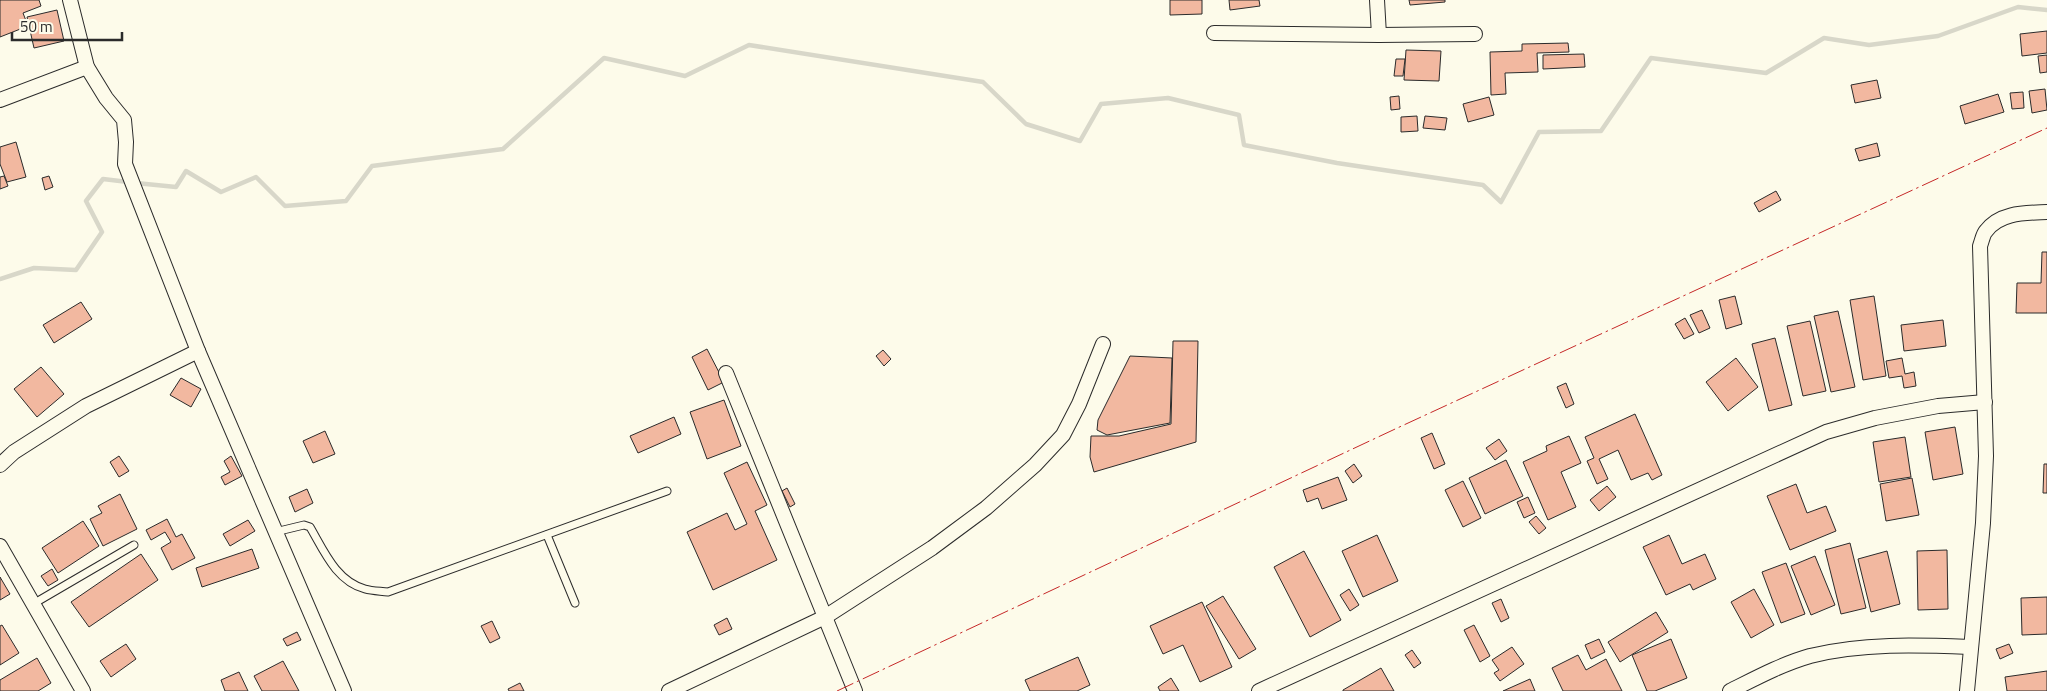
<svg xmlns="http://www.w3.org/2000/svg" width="2047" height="691" font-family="'Titillium Web',sans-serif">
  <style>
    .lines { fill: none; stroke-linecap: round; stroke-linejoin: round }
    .stream { stroke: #d8d7c9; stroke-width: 4.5 }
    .building { fill: #f2b8a0; stroke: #2b2b2b }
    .service-casing { stroke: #2b2b2b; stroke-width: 9 }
    .minor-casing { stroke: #2b2b2b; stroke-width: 16 }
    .service { stroke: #fdfbea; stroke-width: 7 }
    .minor { stroke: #fdfbea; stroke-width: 14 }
    .power { stroke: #c62828; stroke-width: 1; stroke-dasharray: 18 4 2.5 4; stroke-linecap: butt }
  </style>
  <rect width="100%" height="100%" fill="#fdfbea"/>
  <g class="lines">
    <!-- stream -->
    <g class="stream">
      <polyline points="136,183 176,187 186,171 221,192 256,177 285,206 346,201 372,166 503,149 604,58 685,76 749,45 983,82 1026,124 1080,141 1101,104 1168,98 1239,115 1244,145 1337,163 1483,185 1501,202 1539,132 1601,131 1651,58 1766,73 1824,38 1869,45 1938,36 2018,7 2047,10"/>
      <polyline points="0,279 34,268 76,270 102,232 86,201 103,179 128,182"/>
    </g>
  </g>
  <!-- building -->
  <g class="building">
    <polygon points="0,0 39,0 41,6 23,13 28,26 0,37"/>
    <polygon points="1170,0 1202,0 1202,14 1170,15"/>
    <polygon points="1229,0 1259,0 1260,6 1230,10"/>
    <polygon points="1409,0 1445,0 1445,2 1410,5"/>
    <polygon points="57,10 64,41 34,48 27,17"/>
    <polygon points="2047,31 2047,53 2022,56 2020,34"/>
    <polygon points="1568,43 1569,52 1537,53 1538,72 1505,73 1506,94 1491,95 1490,52 1522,51 1522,44"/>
    <polygon points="1406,50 1441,51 1439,81 1404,80"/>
    <polygon points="1584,54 1585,67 1543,69 1543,55"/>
    <polygon points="2047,55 2047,72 2040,73 2038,56"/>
    <polygon points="1396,59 1405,59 1403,76 1394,76"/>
    <polygon points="1877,80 1881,98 1855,103 1851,85"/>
    <polygon points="2045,89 2047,110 2032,113 2029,91"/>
    <polygon points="2023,92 2024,108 2012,109 2010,93"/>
    <polygon points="1998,94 2004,112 1965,124 1960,106"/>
    <polygon points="1399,96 1400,109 1391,110 1390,97"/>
    <polygon points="1489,97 1494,115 1468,122 1463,104"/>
    <polygon points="1417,116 1418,131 1401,132 1401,117"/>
    <polygon points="1425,116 1447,118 1445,130 1423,128"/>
    <polygon points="16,142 26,177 7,182 0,164 0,147"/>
    <polygon points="1877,143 1880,156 1859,161 1855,149"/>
    <polygon points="4,176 8,186 0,189 0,177"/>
    <polygon points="49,176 53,187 45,190 42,178"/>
    <polygon points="1776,191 1781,200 1759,212 1754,203"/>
    <polygon points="2042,252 2047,252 2047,313 2016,313 2017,283 2041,283"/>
    <polygon points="1735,296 1742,324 1726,329 1719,300"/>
    <polygon points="1874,296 1886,376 1863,380 1850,300"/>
    <polygon points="81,302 92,319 54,343 43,325"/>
    <polygon points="1702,310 1710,328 1699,333 1690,315"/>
    <polygon points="1838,311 1855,387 1831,392 1814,316"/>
    <polygon points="1685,318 1694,334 1684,339 1675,324"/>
    <polygon points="1943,320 1946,346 1904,351 1901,325"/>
    <polygon points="1810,321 1826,391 1803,396 1787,326"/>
    <polygon points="1775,338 1792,405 1769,411 1752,344"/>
    <polygon points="1173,341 1198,341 1196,442 1094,472 1090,457 1091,436 1119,436 1171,424"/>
    <polygon points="707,349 724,382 708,390 692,357"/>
    <polygon points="883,350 891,359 884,366 876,356"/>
    <polygon points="1130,356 1172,358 1170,423 1107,435 1097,430 1098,420"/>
    <polygon points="1736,358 1758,387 1728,411 1706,382"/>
    <polygon points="1902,358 1905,374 1914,372 1916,386 1904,388 1902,376 1889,378 1886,361"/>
    <polygon points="41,367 64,394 37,417 14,389"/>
    <polygon points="181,378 201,389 191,407 170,395"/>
    <polygon points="1566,383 1574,404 1566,408 1557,387"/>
    <polygon points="724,400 741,446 707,459 690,412"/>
    <polygon points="1635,414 1662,475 1652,480 1648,473 1631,480 1618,450 1599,459 1608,479 1597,484 1587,461 1594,458 1585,437"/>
    <polygon points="674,417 681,434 638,453 630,436"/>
    <polygon points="1955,427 1963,474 1933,480 1925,432"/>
    <polygon points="325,431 335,454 313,463 303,441"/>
    <polygon points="1432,433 1445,464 1434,469 1421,438"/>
    <polygon points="1569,436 1581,463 1561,472 1576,507 1548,520 1523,462 1547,451 1546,446"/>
    <polygon points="1905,437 1911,477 1879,482 1873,442"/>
    <polygon points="1499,439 1507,451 1495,460 1486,448"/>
    <polygon points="119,456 129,471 119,477 110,462"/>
    <polygon points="231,456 242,476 225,485 221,477 230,472 224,461"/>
    <polygon points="1506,460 1523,496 1485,514 1469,478"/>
    <polygon points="747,462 767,505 755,511 777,560 713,590 687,532 727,513 735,530 747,524 724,473"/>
    <polygon points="1354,464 1362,476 1353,483 1345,471"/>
    <polygon points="2044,464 2047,464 2047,493 2043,493"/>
    <polygon points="1338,477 1347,500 1322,509 1318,498 1307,502 1303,490"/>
    <polygon points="1912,478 1919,515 1886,521 1880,484"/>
    <polygon points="1463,481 1481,518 1463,527 1445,490"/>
    <polygon points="1796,484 1807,513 1826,506 1836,531 1790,550 1767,496"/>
    <polygon points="1607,486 1616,497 1599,511 1590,500"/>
    <polygon points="787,488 795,504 790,507 782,491"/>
    <polygon points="307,489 313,503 295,512 289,497"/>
    <polygon points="120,494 137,529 103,546 90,519 102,513 98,506"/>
    <polygon points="1528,497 1535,513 1524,518 1517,502"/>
    <polygon points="1536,516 1546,528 1539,534 1529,522"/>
    <polygon points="167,519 176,537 182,534 195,558 172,570 161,548 171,542 165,532 151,540 146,530"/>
    <polygon points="248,520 255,531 230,546 223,534"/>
    <polygon points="83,521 99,546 58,573 42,548"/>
    <polygon points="1377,535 1398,581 1363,597 1342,551"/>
    <polygon points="1669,535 1682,564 1705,554 1716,579 1693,590 1690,584 1666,595 1643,547"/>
    <polygon points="1850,543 1866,608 1841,614 1825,550"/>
    <polygon points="252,549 259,568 202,587 196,568"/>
    <polygon points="1947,550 1948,609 1918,610 1917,551"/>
    <polygon points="1304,551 1341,620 1310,637 1274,567"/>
    <polygon points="1887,551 1900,604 1871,612 1858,559"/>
    <polygon points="141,554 158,580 89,627 71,602"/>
    <polygon points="1815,556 1835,605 1811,615 1791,566"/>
    <polygon points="1786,563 1805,614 1781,623 1762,572"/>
    <polygon points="52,569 58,580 48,586 41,576"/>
    <polygon points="0,577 10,594 0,600"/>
    <polygon points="1349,589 1359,605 1350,611 1340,595"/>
    <polygon points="1754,589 1774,625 1751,638 1731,602"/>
    <polygon points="1223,596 1256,649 1239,659 1206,606"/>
    <polygon points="2047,597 2047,634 2022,635 2021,598"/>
    <polygon points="1501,599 1509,618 1501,622 1492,603"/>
    <polygon points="1202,602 1232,667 1200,682 1183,645 1163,654 1150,626"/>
    <polygon points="1656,612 1668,632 1620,662 1608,642"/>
    <polygon points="727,618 732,629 719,635 714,625"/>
    <polygon points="492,621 500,638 490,643 481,626"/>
    <polygon points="2,625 19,653 0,665 0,626"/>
    <polygon points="1474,625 1490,656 1480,662 1464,630"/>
    <polygon points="297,632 301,640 287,646 283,639"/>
    <polygon points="1599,639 1605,652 1591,659 1585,645"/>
    <polygon points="1671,639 1687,678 1655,691 1647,691 1632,655"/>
    <polygon points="126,644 136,659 111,677 100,661"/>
    <polygon points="2009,644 2013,653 2000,659 1996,649"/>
    <polygon points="1512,647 1524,664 1500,681 1494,673 1499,670 1492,660"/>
    <polygon points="1412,650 1421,663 1414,668 1405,655"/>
    <polygon points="1578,655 1586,670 1606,659 1622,691 1563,691 1552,668"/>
    <polygon points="1078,657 1090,685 1077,691 1030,691 1025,680"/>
    <polygon points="37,658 51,683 38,691 0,691 0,680"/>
    <polygon points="283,661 299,691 262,691 254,676"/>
    <polygon points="1381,668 1394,691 1343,691 1343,690"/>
    <polygon points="2047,671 2047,691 2007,691 2005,677"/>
    <polygon points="239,672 248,691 225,691 221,680"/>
    <polygon points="1171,678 1179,691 1160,691 1158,687"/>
    <polygon points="1530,679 1535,691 1503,691"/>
    <polygon points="520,683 524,691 509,691 508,689"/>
  </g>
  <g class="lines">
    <!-- service casing -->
    <g class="service-casing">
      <g id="service">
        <path d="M275,532L304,525L310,527C324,551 336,581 365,589C372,591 380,591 388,592L667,491"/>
        <polyline points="547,535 575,603"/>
        <polyline points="33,604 134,545"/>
      </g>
    </g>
    <!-- minor casing -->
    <g class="minor-casing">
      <g id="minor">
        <polyline points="70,0 87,67 106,98 124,120 126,142 125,164 198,351"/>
        <polyline points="1377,0 1379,35"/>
        <polyline points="1214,33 1379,35 1475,34"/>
        <polyline points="0,100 87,67"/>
        <polyline points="726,373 855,691"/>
        <polyline points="0,465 14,452 86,406 198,351 344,691"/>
        <polyline points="0,546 83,691"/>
        <polyline points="669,691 825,617 932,548 986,508 1035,465 1063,435 1079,404 1103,344"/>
        <polyline points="1259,691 1826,432 1875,418 1938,406 1985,402"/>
        <path d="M1730,691C1756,678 1782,664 1810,656C1862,643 1917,645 1970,647"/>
        <path d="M1967,691L1983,523L1986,456L1980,246C1982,241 1983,234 1986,231C2000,212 2026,213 2047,212"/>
      </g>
    </g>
    <!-- service -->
    <use href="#service" class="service"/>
    <!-- minor -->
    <use href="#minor" class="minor"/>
    <!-- power -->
    <polyline class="power" points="837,691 1393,430 2047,128"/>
  </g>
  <!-- scale -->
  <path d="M12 32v8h110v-8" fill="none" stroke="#2b2b2b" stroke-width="2.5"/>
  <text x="20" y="32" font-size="15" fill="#2b2b2b" stroke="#fdfbea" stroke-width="4" paint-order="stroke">50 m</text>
</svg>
